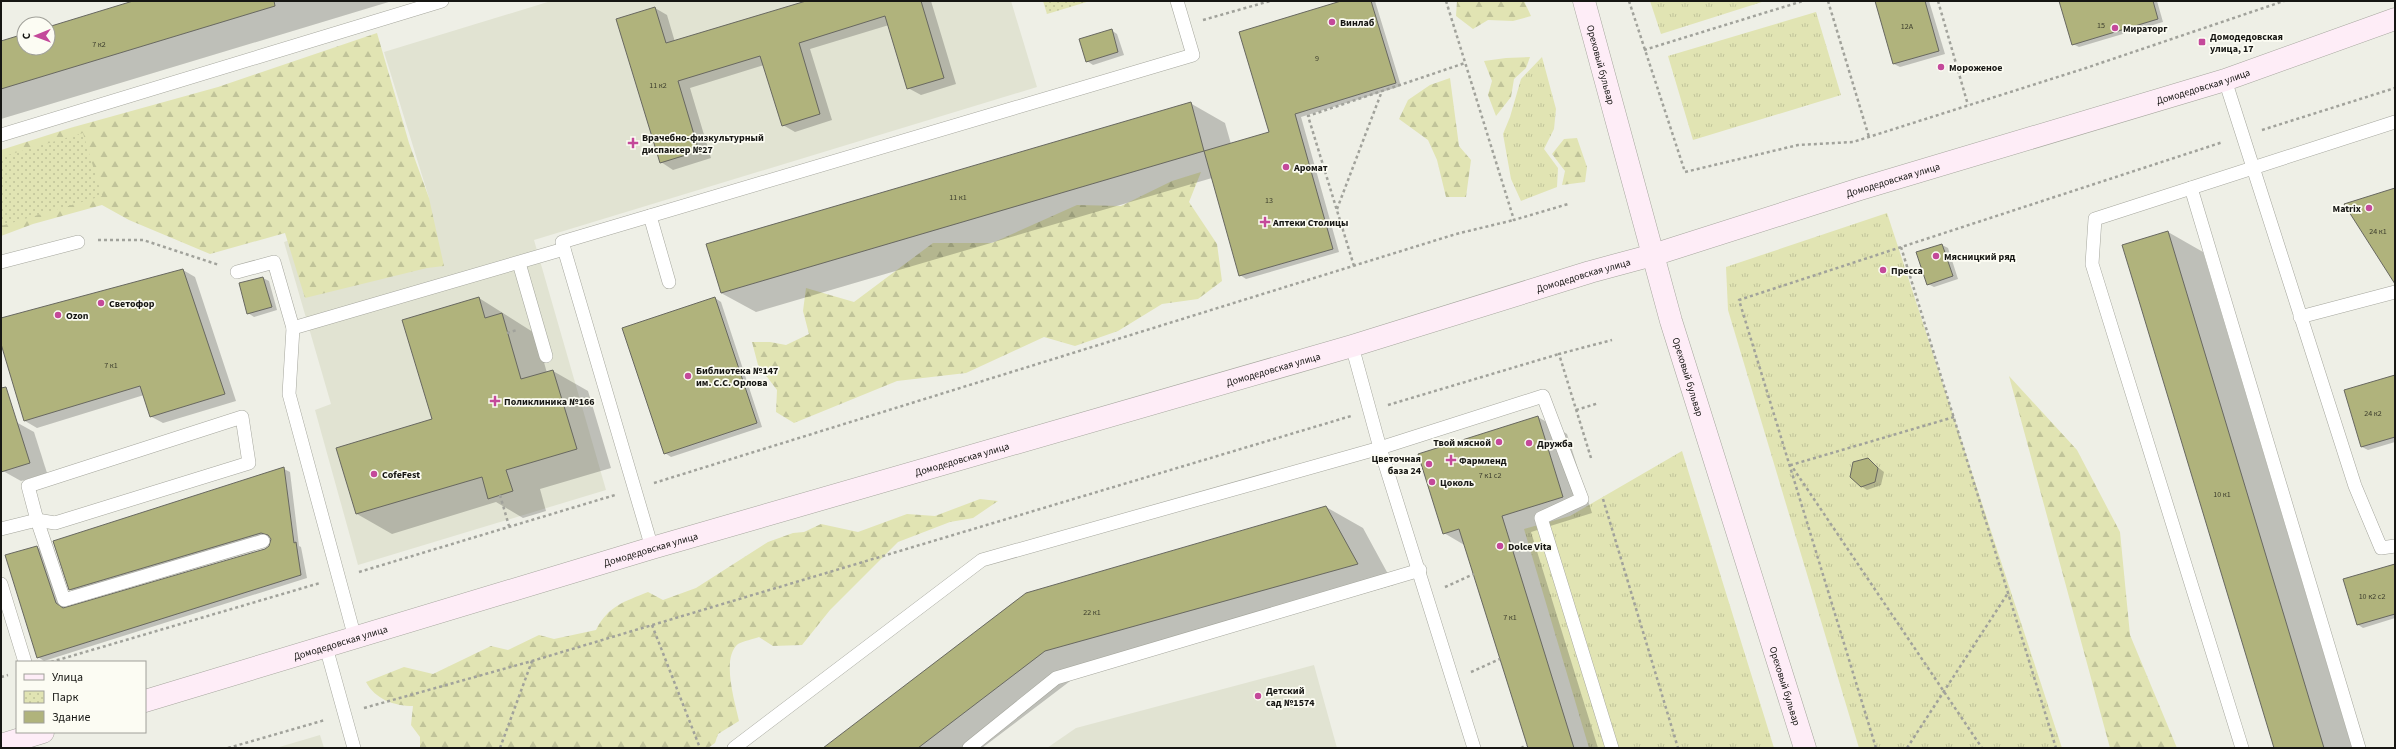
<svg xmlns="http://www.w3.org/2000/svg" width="2396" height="749" font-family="'Source Sans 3',sans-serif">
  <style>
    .built { fill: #e1e3d2 }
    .grass { fill: url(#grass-tufts) }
    .forest { fill: url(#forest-firs) }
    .park { fill: url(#park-dots) }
    .shadow { fill: #0003 }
    .building { fill: #b0b37c; stroke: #686860 }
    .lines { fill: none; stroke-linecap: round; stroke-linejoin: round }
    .lane-casing { stroke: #a5a69d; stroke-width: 14 }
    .secondary-casing { stroke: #a5a69d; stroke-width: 23 }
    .path { stroke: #a1a29b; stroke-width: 2.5; stroke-dasharray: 3 3; stroke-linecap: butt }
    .lane { stroke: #fff; stroke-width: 13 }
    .secondary { stroke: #feedf7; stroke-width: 22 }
    .poi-dot { fill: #c4499a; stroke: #fcfcf3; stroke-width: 1.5 }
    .labels { text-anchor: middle; stroke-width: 3.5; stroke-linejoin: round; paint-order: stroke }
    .number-label { font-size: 8px; fill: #3c3d2d }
    .poi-label { font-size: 10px; font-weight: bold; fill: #161613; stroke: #fcfcf3; text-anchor: start }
    .street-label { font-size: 10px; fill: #161613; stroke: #fcfcf3 }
  </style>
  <defs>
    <pattern id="grass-tufts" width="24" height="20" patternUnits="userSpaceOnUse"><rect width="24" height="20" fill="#e1e4b3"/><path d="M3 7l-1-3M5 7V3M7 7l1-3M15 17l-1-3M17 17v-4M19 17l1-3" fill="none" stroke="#c0c399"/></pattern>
    <pattern id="forest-firs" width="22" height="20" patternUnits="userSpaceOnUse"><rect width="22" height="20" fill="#e1e4b3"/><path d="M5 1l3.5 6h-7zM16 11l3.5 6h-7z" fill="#c0c399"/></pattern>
    <pattern id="park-dots" width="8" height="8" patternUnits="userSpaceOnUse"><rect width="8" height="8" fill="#e1e4b3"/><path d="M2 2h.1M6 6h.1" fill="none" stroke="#c0c399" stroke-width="1.8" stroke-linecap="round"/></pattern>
  </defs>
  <rect width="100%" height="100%" fill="#eeefe6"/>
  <!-- built -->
  <g class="built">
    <polygon points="551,1 1011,1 1037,87 534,240 606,490 358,565 315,410 331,404 284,242 429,198 384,52"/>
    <polygon points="1314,665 1337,748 1047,748 1076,728"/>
    <polygon points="320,735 324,748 276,748"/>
  </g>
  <!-- grass -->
  <g class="grass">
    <polygon points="1650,1 1765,1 1661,34"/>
    <polygon points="1816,12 1841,95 1693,140 1668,56"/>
    <polygon points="1542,57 1556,109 1554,129 1544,149 1558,168 1557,187 1521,201 1511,179 1503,134 1510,117 1521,79"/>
    <polygon points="1887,213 2062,748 1859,748 1728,310 1726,267"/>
    <polygon points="1682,451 1774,748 1589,748 1524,529 1570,516"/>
  </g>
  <!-- forest -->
  <g class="forest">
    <polygon points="1457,1 1524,1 1531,16 1513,21 1488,20 1473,29 1456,16"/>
    <polygon points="377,33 409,143 429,198 444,266 427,268 305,298 285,233 210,254 129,220 102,205 33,224 1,236 1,150 70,128 218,87"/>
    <polygon points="1530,57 1526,68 1514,79 1511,97 1496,116 1488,95 1492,81 1484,61 1506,58"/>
    <polygon points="1450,78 1459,146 1471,160 1466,197 1446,197 1437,160 1428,140 1399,119 1408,100 1430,85"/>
    <polygon points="1577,138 1587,167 1585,182 1562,185 1565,171 1552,154 1564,139"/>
    <polygon points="1201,172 1189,202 1217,244 1222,281 1198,299 1162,304 1118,331 1075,346 1044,337 966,373 897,381 794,423 776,412 777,390 758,365 752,342 770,342 786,345 809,334 803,311 806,288 854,302 933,243 992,243 1077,205 1121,206 1172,181"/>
    <polygon points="2009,376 2077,450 2120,532 2130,635 2177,748 2110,748"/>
    <path d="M980,499L998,501L973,518L950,522L898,542L830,610L802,645L773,646L759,637C754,639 743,641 738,644C721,658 735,702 739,721L718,734L715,743L708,748H420V737L411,725L413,706C394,706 375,699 366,682L404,667L433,674L491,646L508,650L539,635L554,639L596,630C609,605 624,602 648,592L663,600L696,588L768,542L793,533L804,532L821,524L858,532L907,514L935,516Z"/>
  </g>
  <!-- park -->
  <g class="park">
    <polygon points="1043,1 1090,1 1047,14"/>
    <polygon points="83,133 102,196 1,226 1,157"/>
  </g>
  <!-- shadow -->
  <g class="shadow">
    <polygon points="136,1 392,1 1,119 1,42 24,35 24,48 48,48 48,28"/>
    <polygon points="809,1 931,1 956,84 921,95 908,88 889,25 810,49 832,120 795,132 783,125 764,65 690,88 711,158 673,170 661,162 655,8 667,15 675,42"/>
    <polygon points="1344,1 1375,1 1401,86 1301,117 1339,252 1246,279 1240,275 1212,178 756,312 721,293 1190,103 1225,123 1231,144 1271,133"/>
    <polygon points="1929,1 1945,54 1900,67 1894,64 1876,2"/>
    <polygon points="2060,1 2157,1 2163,22 2079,47 2073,44"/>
    <polygon points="1111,30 1117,34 1124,55 1093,65 1087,61"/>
    <polygon points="2168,232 2203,252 2352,748 2275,748 2123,246"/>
    <polygon points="1942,245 1948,248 1958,279 1934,287 1928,284"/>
    <polygon points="183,270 195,277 236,401 163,423 150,416 144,395 37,428 25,421 1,340 1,319"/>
    <polygon points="263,278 269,281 277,310 254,317 248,313"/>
    <polygon points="479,298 536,334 547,373 553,371 588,391 611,468 540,489 546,511 523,518 496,502 392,534 357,514 338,448 433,420"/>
    <polygon points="715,298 721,302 762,427 671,457 665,453"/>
    <polygon points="2395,376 2395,442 2368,450 2362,447"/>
    <polygon points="1538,417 1567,434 1592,513 1531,532 1598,748 1529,748 1466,546 1444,533"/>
    <polygon points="16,422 34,432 47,473 21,481 3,471 1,463 1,427"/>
    <polygon points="1867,459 1884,472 1881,485 1867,490 1861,486"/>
    <polygon points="284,469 290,472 299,546 301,547 307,578 44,661 38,657 37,547 43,551 64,608 266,550 270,547 271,537 76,593 70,589"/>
    <polygon points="1326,507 1363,528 1394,585 1082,672 982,748 824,748"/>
    <polygon points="2395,565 2395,618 2363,628 2357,624"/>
  </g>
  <!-- building -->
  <g class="building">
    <polygon points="133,1 274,1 275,6 1,89 1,41 24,34 24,48 48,48 48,27"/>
    <polygon points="806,1 921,1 944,78 907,89 885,16 799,43 820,114 782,126 760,56 678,81 699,151 660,163 616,19 655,7 666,43"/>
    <polygon points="1341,1 1371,1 1396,83 1295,114 1333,249 1239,276 1204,151 1269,132 1239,32"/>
    <polygon points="1875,1 1925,1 1939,51 1893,64"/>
    <polygon points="2059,1 2153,1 2158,19 2072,45"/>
    <polygon points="1112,29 1118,52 1086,62 1079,39"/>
    <polygon points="1191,102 1204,151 721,293 706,244"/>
    <polygon points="2395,188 2395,284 2344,204"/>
    <polygon points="2168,231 2324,748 2274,748 2133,281 2122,245"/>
    <polygon points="1942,244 1953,276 1927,285 1916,252"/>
    <polygon points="183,269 225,394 150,417 140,386 24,421 1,344 1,318"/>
    <polygon points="263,277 272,307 247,314 239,283"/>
    <polygon points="479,297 485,318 502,313 521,379 553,370 577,449 506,470 513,491 488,499 482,477 356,514 336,448 432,419 402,320"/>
    <polygon points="715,297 757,423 664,454 622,328"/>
    <polygon points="2395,375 2395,437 2361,447 2344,390"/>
    <polygon points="6,387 30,463 1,472 1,388"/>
    <polygon points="1538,416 1563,497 1502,516 1574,748 1528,748 1459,529 1443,534 1418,454"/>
    <polygon points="1868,458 1878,468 1875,482 1861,487 1850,477 1853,462"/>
    <polygon points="284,467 294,543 296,542 301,575 37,658 5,555 37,546 56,603 63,608 265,549 269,546 271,539 268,535 261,533 69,590 53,541"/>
    <polygon points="1326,506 1358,564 1045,651 918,748 823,748 1026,593"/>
    <polygon points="2395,564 2395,614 2357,625 2343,579"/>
  </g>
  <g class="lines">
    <!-- lane casing -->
    <g class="lane-casing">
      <g id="lane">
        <polyline points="2225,80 2355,486 2381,548 2395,546"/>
        <polyline points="1,135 442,1"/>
        <polyline points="2191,188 2359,748"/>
        <polyline points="650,216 669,282"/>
        <polyline points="1,262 78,242"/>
        <polyline points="519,263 546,356"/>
        <polyline points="237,272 274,262 293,328"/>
        <polyline points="2300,317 2395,292"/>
        <polyline points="1352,346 1380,448 1543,396 1582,499 1541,518 1612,748"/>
        <polygon points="242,417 249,463 55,523 37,520 28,486"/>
        <polyline points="1,529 37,520 64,600 263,541"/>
        <polyline points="652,548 562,242 1193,55 1177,1"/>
        <polyline points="1,584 25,662"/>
        <polyline points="355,638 289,394 293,328 564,249"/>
        <polyline points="326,647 354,748"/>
        <polyline points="734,748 982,560 1380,448 1474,748"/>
        <polyline points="969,748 1056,678 1420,570"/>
        <polyline points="2242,748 2092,264 2095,219 2395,122"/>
      </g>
    </g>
    <!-- secondary casing -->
    <g class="secondary-casing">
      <g id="secondary">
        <path id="s1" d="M1584,1L1671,321L1805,748"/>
        <path id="s2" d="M145,701L652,548L1352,346L1590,272L1653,255L1860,189L2225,80L2395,19"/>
        <polyline points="1,745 43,732"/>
      </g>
    </g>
    <!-- path -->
    <g class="path">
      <polyline points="1446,1 1514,220 1568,204"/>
      <polyline points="1629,1 1685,172 1798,145 1853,142 2086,68 2284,1"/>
      <polyline points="1828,1 1869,137"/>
      <polyline points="1938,1 1968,105"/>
      <polyline points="1203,20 1270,1"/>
      <polyline points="1644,50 1803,1"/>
      <polyline points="2262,130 2395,88"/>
      <polyline points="1337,209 1382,91"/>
      <polyline points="98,240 143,240 219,265"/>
      <polyline points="1901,247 2056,748"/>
      <polyline points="1354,266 1308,116 1465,63"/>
      <polyline points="507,333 517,330"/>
      <polyline points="1388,405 1559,354"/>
      <polyline points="1576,410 1599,403"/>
      <polyline points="1954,417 1791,465 1982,748"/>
      <polyline points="1591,458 1559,354 1612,340"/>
      <polyline points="654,483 1456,234 1514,220"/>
      <polyline points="500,495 509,526"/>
      <polyline points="1603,499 1678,748"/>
      <polyline points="359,572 615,495"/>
      <polyline points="1445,587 1474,574"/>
      <polyline points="652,625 700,748"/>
      <polyline points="51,662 320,583"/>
      <polyline points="1471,672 1500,659"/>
      <polyline points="1,677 8,675"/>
      <polyline points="364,708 532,661 1351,416"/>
      <polyline points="228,748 325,720"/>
      <polyline points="500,748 532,661"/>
      <polyline points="1521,748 1527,745"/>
      <polyline points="1876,748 1739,300 2223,142"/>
      <polyline points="1907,748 2008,593"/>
    </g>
    <!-- lane -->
    <use href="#lane" class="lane"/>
    <!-- secondary -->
    <use href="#secondary" class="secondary"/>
  </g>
  <!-- markers -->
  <g class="poi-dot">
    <circle cx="1332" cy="22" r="4"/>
    <circle cx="2115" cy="28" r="4"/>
    <rect x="2198" y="38" width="8" height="8" rx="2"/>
    <circle cx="1941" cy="67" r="4"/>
    <path d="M631 137h4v4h4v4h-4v4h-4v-4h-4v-4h4z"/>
    <circle cx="1286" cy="167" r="4"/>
    <circle cx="2369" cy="208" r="4"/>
    <path d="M1263 216h4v4h4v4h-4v4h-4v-4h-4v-4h4z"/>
    <circle cx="1936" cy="256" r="4"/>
    <circle cx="1883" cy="270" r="4"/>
    <circle cx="101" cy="303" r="4"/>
    <circle cx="58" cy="315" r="4"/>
    <circle cx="688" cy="376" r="4"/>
    <path d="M493 395h4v4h4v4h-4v4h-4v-4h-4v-4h4z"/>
    <circle cx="1499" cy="442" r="4"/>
    <circle cx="1529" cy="443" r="4"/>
    <path d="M1449 454h4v4h4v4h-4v4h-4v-4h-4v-4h4z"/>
    <circle cx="1429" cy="464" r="4"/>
    <circle cx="374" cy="474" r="4"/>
    <circle cx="1432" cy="482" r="4"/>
    <circle cx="1500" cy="546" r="4"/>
    <circle cx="1258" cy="696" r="4"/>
  </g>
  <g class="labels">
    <!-- number labels -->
    <g class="number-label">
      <text x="2101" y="28">15</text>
      <text x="1907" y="29">12А</text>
      <text x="99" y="47">7 к2</text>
      <text x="1317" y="61">9</text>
      <text x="658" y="88">11 к2</text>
      <text x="958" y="200">11 к1</text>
      <text x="1269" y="203">13</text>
      <text x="2378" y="234">24 к1</text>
      <text x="111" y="368">7 к1</text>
      <text x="2373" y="416">24 к2</text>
      <text x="1490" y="478">7 к1 с2</text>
      <text x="2222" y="497">10 к1</text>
      <text x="2372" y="599">10 к2 с2</text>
      <text x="1092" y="615">22 к1</text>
      <text x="1510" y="620">7 к1</text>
    </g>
    <!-- poi labels -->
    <g class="poi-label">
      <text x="1340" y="26">Винлаб</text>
      <text x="2123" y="32">Мираторг</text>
      <text x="2210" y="40">Домодедовская<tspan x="2210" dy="12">улица, 17</tspan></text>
      <text x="1949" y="71">Мороженое</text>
      <text x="642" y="141">Врачебно-физкультурный<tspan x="642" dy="12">диспансер №27</tspan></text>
      <text x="1294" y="171">Аромат</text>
      <text x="2361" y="212" text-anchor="end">Matrix</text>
      <text x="1273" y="226">Аптеки Столицы</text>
      <text x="1944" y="260">Мясницкий ряд</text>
      <text x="1891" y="274">Пресса</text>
      <text x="109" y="307">Светофор</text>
      <text x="66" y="319">Ozon</text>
      <text x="696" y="374">Библиотека №147<tspan x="696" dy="12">им. С.С. Орлова</tspan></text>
      <text x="504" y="405">Поликлиника №166</text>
      <text x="1491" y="446" text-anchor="end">Твой мясной</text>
      <text x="1537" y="447">Дружба</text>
      <text x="1421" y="462" text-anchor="end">Цветочная<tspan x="1421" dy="12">база 24</tspan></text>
      <text x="1459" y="464">Фармленд</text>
      <text x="382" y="478">CofeFest</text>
      <text x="1440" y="486">Цоколь</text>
      <text x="1508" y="550">Dolce Vita</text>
      <text x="1266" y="694">Детский<tspan x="1266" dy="12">сад №1574</tspan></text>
    </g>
    <!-- street labels -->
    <g class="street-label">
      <text dy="4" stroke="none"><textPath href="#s1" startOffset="66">Ореховый бульвар</textPath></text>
      <text dy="4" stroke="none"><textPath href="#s2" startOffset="2148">Домодедовская улица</textPath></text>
      <text dy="4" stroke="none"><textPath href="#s2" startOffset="1824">Домодедовская улица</textPath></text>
      <text dy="4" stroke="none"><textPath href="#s2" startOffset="1500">Домодедовская улица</textPath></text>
      <text dy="4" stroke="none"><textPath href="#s2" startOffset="1176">Домодедовская улица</textPath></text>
      <text dy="4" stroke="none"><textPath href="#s1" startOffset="390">Ореховый бульвар</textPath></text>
      <text dy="4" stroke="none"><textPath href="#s2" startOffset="852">Домодедовская улица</textPath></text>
      <text dy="4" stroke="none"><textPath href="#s2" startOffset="528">Домодедовская улица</textPath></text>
      <text dy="4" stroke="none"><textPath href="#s2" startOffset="204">Домодедовская улица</textPath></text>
      <text dy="4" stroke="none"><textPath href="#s1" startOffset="714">Ореховый бульвар</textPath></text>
    </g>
  </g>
  <!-- border -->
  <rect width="2396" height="749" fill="none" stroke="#161613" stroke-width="4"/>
  <!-- legend -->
  <rect x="16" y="661" width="130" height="72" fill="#fcfcf3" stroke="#a0a099"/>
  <rect x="24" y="674" width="20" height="6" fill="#feedf7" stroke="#a0a099"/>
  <text x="52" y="681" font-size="12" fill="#161613">Улица</text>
  <rect x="24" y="691" width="20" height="12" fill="url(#park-dots)" stroke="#a0a099"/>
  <text x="52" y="701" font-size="12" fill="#161613">Парк</text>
  <rect x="24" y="711" width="20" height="12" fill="#b0b37c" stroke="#a0a099"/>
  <text x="52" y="721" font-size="12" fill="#161613">Здание</text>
  <!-- north arrow -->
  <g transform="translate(36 36) rotate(269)"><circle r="19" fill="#fcfcf3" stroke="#a0a099"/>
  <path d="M0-3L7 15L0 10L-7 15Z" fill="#c4499a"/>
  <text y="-6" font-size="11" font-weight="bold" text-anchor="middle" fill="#161613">С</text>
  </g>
</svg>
